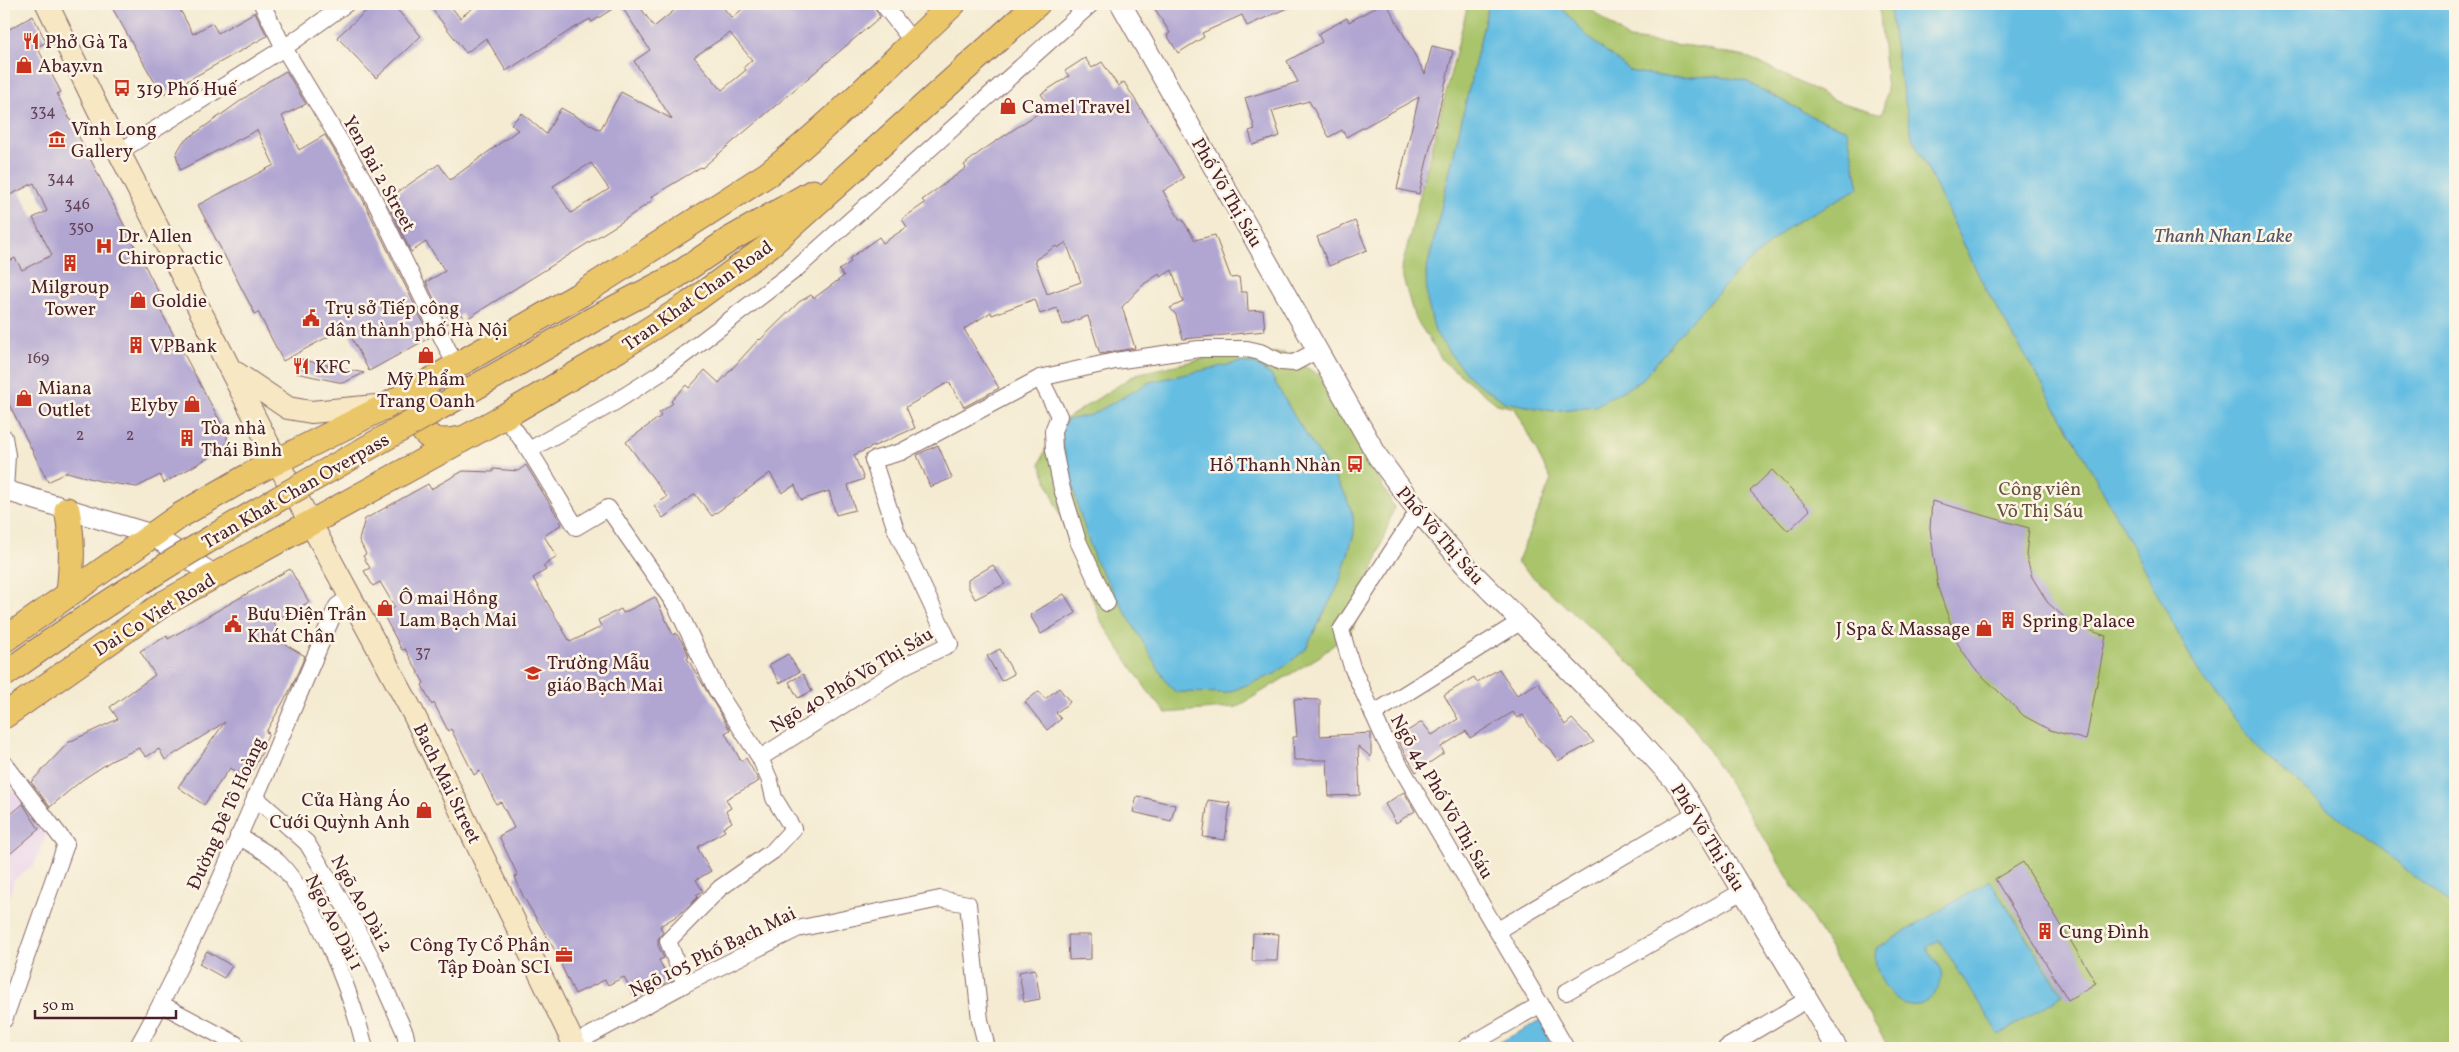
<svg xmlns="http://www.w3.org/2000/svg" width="2459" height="1052" font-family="Vollkorn,serif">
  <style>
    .built { fill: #e9d2ee }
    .industrial { fill: #c9bfd7 }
    .green { fill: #a9c46a; stroke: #7a724a }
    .water { fill: #65bde2; stroke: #586e86 }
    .building { fill: #b1a6d2; fill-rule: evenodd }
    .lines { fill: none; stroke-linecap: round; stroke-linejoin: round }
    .minor-casing { stroke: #866665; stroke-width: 18 }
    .tertiary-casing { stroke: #866665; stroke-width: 22 }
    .secondary-casing { stroke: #866665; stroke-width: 24 }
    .primary-casing { stroke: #866665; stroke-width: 27 }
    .minor { stroke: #fff; stroke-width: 16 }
    .tertiary { stroke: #fff; stroke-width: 20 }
    .secondary { stroke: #f7e8c3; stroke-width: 22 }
    .primary { stroke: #ebc669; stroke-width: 25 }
    .primary-bridge-casing { stroke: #866665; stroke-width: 27; stroke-linecap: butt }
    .primary-bridge { stroke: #ebc669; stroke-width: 25 }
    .labels { text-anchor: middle; stroke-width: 5; stroke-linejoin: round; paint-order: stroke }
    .number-label { font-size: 16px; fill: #644155 }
    .poi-label { font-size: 19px; fill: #4a1f2b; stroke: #fcf5e5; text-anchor: start }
    .street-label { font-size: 19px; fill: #4a1f2b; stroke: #fcf5e5 }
    .park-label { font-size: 19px; fill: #66513e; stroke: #fcf5e5 }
    .water-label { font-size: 20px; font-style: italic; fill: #53566b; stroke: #fcf5e5 }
  </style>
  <rect width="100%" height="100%" fill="#fcf5e5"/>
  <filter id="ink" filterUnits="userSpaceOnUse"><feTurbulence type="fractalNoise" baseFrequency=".02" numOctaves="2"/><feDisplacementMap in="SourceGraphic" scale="10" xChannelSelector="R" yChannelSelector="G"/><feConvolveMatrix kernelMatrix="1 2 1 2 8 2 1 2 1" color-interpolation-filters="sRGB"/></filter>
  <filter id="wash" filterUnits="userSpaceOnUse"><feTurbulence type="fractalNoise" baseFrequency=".0096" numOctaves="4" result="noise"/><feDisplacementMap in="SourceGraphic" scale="20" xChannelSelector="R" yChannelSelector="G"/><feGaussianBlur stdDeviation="1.12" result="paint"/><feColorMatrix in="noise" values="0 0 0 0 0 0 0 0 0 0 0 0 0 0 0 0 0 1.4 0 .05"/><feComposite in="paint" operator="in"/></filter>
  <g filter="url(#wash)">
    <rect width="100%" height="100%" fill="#f4ebd2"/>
    <!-- built -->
    <polygon class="built" points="4,780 48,830 34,865 14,880 4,915"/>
    <!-- industrial -->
    <polygon class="industrial" points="4,188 8,196 19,190 52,255 22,270 15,258 4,264"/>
    <!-- green -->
    <g class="green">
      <polygon points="1468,4 1584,4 1629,39 1698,47 1750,58 1839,102 1882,114 1887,90 1879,4 2455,4 2455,1048 1889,1048 1765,839 1691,724 1641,673 1517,563 1551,480 1515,408 1497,404 1443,361 1414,316 1401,271"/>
      <polygon points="1233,352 1284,353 1323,378 1394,507 1353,629 1320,656 1237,707 1166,713 1147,690 1102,623 1040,463 1055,426 1136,374"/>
    </g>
    <!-- water -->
    <g class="water">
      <polygon points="1491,4 1558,4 1587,36 1630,71 1672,78 1713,76 1744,80 1811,116 1847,130 1859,188 1789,226 1737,273 1689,323 1642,380 1595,406 1553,411 1505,402 1470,378 1451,355 1435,332 1427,300 1426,273 1487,11"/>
      <polygon points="1889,4 2455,4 2455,908 2322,804 2259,748 2199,673 2083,454 1984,286 1912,137 1900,77"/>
      <polygon points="1241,362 1255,364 1271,375 1296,419 1345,494 1353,515 1354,534 1339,584 1305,650 1275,674 1226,693 1175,692 1165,680 1095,560 1079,511 1062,442 1061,429 1067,420 1091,415 1150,382"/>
      <path d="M1990,880L2063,995L1999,1035L1939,940L1927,947C1931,955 1938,963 1941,971C1943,978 1939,987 1935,993C1909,1028 1869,980 1876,949Z"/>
      <polygon points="1542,1020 1553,1048 1489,1048"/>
    </g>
    <g id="blocks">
      <!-- building -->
      <g class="building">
        <polygon points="110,4 177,4 193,34 212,23 218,33 255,12 267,36 162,95"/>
        <polygon points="374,4 392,4 421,36 376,78 337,37"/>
        <path d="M428,4H449L460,18L478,4H638L654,27L682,4H720L732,18L748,4H873L880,17L702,168L701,167L651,197L653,200L620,223L465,320L462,314L446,324L426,282L445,271L426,242L411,252L386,200L439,164L450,180L518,130L511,124L522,113L546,134L561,108L600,130L621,92L672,119L634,61L650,50L620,4L592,22L590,19L574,28L506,71L486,38L466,53ZM730,33L752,60L744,67L746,70L722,90L694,57ZM591,163L609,189L571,213L553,186Z"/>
        <polygon points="1152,4 1296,4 1247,26 1242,15 1202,33 1204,37 1178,53 1167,35 1170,33"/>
        <polygon points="1381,4 1387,4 1425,74 1432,46 1453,51 1419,194 1397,189 1419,97 1346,137 1342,130 1329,137 1309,101 1272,111 1280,136 1253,145 1249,131 1255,129 1245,98 1298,82 1287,61 1322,42 1318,34 1347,18 1349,22"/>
        <polygon points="33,16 46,42 37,47 61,92 57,94 164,303 158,306 227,434 227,442 222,450 164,483 160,475 137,487 104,482 67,472 48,482 4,394 4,264 15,258 22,270 52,255 33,218 47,211 34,183 8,196 4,188 4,32"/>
        <path d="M1085,58L1092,68L1102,62L1118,86L1124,82L1184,178L1163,191L1180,220L1182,219L1195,240L1215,235L1231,278L1239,277L1241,292H1247L1248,311L1263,310L1265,331L1183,339L1176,315L1170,308L1183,302L1172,270L1161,277L1159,274L1144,284L1122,307L1135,348L1100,354L1088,316L1063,325L1057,308L1040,314L1035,299L992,315L991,312L964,329L999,388L964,407L949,382L906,407L915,428L854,455L864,479L848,485L855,510L836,515L829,491L801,500L795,485L782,493L770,473L712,516L695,494L663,518L654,506L667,497L626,442L661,416L659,413L673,403L671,401L686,385L689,388L705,370L719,383L759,339L760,340L799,302L811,295L814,298L844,276L839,270L851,262L849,259L879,237L883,243L907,227L902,219L925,203L922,200L966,168L964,165L980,152L1049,106L1041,94L1069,76L1065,71ZM1066,242L1081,282L1047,294L1035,260L1056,246L1058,248Z"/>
        <polygon points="286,71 306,104 282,116 299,150 325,135 360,194 429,334 427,335 429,338 369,371 346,327 283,361 258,312 255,314 198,205 274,165 257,130 180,170 176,154 183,142 267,82"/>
        <polygon points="1355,221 1367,250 1329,266 1317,237"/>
        <polygon points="299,359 364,373 343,383 296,373"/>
        <polygon points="938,445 952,478 930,487 917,455"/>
        <polygon points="526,465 562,524 544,536 557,557 543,566 546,570 533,578 570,642 601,627 598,620 621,609 623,613 655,597 673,635 676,633 684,645 689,657 687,658 730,730 725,733 741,761 746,758 759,781 726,799 731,808 726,811 732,822 723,828 725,831 699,846 698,849 711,871 696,880 703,891 696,895 698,897 680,914 660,926 663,932 658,939 658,945 664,958 659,960 670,981 635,998 624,977 608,985 605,980 575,994 561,965 563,964 523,896 515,877 518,876 499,836 514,828 501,802 496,804 480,771 474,775 451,729 448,731 434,703 432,705 422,685 424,683 405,649 402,650 383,614 395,607 380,582 373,586 364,571 370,568 363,556 366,554 359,540 365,519 428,484 431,489 463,471 493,472 493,469 518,471"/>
        <polygon points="1772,470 1810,510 1788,531 1750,491"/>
        <polygon points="1932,501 2029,528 2026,555 2032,577 2048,603 2072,624 2106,636 2086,740 2050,730 2024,716 1974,668 1958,644 1938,588 1930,528"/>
        <polygon points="993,565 1005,584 975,599 968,586 968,580"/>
        <polygon points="290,569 309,602 273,622 286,645 305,656 290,690 266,732 269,733 263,745 265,746 249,778 230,768 204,805 178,787 225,722 165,760 159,749 146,757 139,748 111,761 82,780 50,807 31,782 69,742 118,719 110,707 155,675 140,651 167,636 168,639"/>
        <polygon points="1064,594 1076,613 1041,634 1030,615"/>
        <polygon points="1000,649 1014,674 1001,681 987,656"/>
        <polygon points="788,654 799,672 780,683 769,665"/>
        <polygon points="1499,669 1517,695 1538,683 1565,725 1572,719 1594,742 1558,761 1550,749 1539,740 1523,715 1517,718 1513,712 1470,738 1466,731 1441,747 1444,753 1416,772 1396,738 1422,722 1432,735 1458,719 1444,695 1474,677 1477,682"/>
        <polygon points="803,674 812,691 798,698 789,682"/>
        <polygon points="1059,688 1070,702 1056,713 1061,719 1047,730 1025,702 1039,691 1045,699"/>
        <polygon points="1294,699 1320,700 1320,736 1371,733 1371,757 1358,746 1360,795 1329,796 1327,760 1294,760 1293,737 1297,737"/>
        <polygon points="1404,792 1415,811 1396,823 1385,804"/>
        <polygon points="1137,796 1175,805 1171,821 1133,812"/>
        <polygon points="1208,800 1230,803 1225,840 1203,837"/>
        <polygon points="23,804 39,829 4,859 4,820"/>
        <polygon points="2023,862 2096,983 2068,1000 1995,879"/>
        <polygon points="1253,933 1279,934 1277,961 1252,961"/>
        <polygon points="1068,935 1091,935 1091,959 1069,960"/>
        <polygon points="207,951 232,966 224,978 199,964"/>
        <polygon points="1035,969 1040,999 1024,1002 1019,972"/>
      </g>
    </g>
  </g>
  <g filter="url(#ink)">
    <use href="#blocks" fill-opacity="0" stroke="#866665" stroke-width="1"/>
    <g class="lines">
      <!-- minor casing -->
      <g class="minor-casing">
        <g id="minor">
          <polyline points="262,4 284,48 369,189 456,366"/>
          <polyline points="883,4 913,42"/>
          <polyline points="119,152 284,48 346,4"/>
          <polyline points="1040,378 1059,416 1053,431 1054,450 1062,489 1078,541 1107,603"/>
          <polyline points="505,416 529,450 576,527 608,508 676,606 717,691 760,758 770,781 774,798 793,829 773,851 720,888 668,941 685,984"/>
          <polyline points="4,437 7,455 5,491"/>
          <polyline points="529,450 615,402 659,374 795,270 1091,4"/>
          <polyline points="1418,511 1341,630 1352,667 1385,740 1566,1048"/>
          <polyline points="1373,714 1520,622"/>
          <polyline points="760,758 906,665 950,644 896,530 873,460 901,452 1040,378 1115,361 1199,349 1247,349 1260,352 1281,362 1294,363 1318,350"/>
          <polyline points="4,763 66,844 4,1020"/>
          <polyline points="255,797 307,843 348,912 374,963 405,1033 408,1048"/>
          <path d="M238,836C251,844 268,852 279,863C317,902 352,996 365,1048"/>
          <polyline points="1498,930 1698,812"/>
          <polyline points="1566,992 1743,891"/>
          <polyline points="161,1004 236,1044 237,1048"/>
          <polyline points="574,1044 685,984 797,929 940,899 968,904 980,1020 987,1048"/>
          <path d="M137,1048C215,908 272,753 337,606L351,596"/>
          <polyline points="1465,1048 1541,1004"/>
          <polyline points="1726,1048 1808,999"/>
        </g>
      </g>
      <!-- tertiary casing -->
      <g class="tertiary-casing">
        <g id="tertiary">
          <polyline points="1121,4 1378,457 1418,511 1466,566 1635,737 1681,788 1837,1048"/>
          <polyline points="4,490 150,534 214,575"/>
        </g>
      </g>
      <!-- secondary casing -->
      <g class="secondary-casing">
        <g id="secondary">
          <polyline points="47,4 119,152 277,461 413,713 576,1048"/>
          <polyline points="236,373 288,408 311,412 387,405"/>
        </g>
      </g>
      <!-- primary casing -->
      <g class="primary-casing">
        <g id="primary">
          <polyline points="509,368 594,319 676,276 729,240 813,192"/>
          <path d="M422,400C413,414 419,431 433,439C442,443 453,440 462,439"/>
          <path d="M67,510C73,539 72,564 69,593"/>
          <path d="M4,640L181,515L252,474L388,405L581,294L768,174C834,123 892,61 953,4"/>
          <polyline points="4,716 163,604 505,416 619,349 689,304 770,245 1037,4"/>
        </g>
      </g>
      <!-- minor -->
      <use href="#minor" class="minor"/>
      <!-- tertiary -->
      <use href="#tertiary" class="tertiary"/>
      <!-- secondary -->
      <use href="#secondary" class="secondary"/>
      <!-- primary -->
      <use href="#primary" class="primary"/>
      <!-- primary-bridge casing -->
      <g class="primary-bridge-casing">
        <path id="primary-bridge" d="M4,675C163,558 337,466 509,368"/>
      </g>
      <!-- primary-bridge -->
      <use href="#primary-bridge" class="primary-bridge"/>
    </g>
  </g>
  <!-- icons -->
  <defs>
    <g id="restaurant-bare" transform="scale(1.35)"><path d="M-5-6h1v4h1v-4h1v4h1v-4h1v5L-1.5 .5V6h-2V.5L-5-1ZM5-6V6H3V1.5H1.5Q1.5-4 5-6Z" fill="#c8321e" stroke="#fcf5e5" stroke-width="2.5" paint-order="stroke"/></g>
    <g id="shop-bare" transform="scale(1.35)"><path d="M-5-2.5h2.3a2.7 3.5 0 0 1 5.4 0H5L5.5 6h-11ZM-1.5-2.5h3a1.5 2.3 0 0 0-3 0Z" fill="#c8321e" stroke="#fcf5e5" stroke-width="2.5" paint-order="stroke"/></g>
    <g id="bus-bare" transform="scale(1.35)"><path d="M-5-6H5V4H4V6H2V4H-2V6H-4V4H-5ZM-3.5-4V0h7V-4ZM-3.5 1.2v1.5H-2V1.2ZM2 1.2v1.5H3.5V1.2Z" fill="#c8321e" stroke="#fcf5e5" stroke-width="2.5" paint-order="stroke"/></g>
    <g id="museum-bare" transform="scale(1.35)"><path d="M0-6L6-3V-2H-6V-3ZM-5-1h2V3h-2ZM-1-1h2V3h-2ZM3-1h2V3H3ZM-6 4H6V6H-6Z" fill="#c8321e" stroke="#fcf5e5" stroke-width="2.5" paint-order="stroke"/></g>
    <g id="hospital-bare" transform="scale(1.35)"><path d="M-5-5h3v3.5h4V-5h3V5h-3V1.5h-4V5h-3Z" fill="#c8321e" stroke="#fcf5e5" stroke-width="2.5" paint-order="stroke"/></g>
    <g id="building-bare" transform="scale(1.35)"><path d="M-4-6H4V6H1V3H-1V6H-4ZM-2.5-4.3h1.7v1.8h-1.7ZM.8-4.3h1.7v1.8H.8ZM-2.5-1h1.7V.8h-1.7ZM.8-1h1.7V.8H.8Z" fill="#c8321e" stroke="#fcf5e5" stroke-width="2.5" paint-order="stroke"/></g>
    <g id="civic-bare" transform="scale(1.35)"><path d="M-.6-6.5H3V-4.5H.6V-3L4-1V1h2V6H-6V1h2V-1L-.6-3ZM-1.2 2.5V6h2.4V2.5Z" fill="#c8321e" stroke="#fcf5e5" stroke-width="2.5" paint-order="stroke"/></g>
    <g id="school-bare" transform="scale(1.35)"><path d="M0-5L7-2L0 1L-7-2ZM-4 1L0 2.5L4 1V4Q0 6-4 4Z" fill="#c8321e" stroke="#fcf5e5" stroke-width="2.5" paint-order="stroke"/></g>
    <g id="office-bare" transform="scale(1.35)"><path d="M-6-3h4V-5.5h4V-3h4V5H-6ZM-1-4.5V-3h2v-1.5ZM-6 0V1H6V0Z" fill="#c8321e" stroke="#fcf5e5" stroke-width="2.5" paint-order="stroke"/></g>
  </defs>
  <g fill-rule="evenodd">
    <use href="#restaurant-bare" x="31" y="41"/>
    <use href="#shop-bare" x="24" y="65"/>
    <use href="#bus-bare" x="122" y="88"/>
    <use href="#shop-bare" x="1008" y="106"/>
    <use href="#museum-bare" x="57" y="139"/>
    <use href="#hospital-bare" x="104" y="246"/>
    <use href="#building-bare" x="70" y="263"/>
    <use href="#shop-bare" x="138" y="300"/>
    <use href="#civic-bare" x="311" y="318"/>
    <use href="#building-bare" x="136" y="345"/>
    <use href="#shop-bare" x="426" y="355"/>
    <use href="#restaurant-bare" x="301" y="366"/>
    <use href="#shop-bare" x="24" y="398"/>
    <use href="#shop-bare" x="192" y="404"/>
    <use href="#building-bare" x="187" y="438"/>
    <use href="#bus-bare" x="1355" y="464"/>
    <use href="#shop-bare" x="385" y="608"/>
    <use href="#building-bare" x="2008" y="620"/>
    <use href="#civic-bare" x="233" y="624"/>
    <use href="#shop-bare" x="1984" y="628"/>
    <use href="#school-bare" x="533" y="673"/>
    <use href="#shop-bare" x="424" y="810"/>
    <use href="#building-bare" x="2045" y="931"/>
    <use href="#office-bare" x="564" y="955"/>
  </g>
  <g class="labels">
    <!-- number labels -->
    <g class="number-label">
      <text x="43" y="116">334</text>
      <text x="61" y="183">344</text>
      <text x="77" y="209">346</text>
      <text x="81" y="232">350</text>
      <text x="38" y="363">169</text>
      <text x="80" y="440">2</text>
      <text x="130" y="440">2</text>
      <text x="423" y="657">37</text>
    </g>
    <!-- poi labels -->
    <g class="poi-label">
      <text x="45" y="48">Phở Gà Ta</text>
      <text x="38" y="72">Abay.vn</text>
      <text x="136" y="95">319 Phố Huế</text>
      <text x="1022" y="113">Camel Travel</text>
      <text x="71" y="135">Vĩnh Long<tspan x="71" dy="22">Gallery</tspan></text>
      <text x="118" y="242">Dr. Allen<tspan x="118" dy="22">Chiropractic</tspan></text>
      <text x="70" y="293" text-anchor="middle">Milgroup<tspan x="70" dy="22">Tower</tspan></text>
      <text x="152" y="307">Goldie</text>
      <text x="325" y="314">Trụ sở Tiếp công<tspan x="325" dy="22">dân thành phố Hà Nội</tspan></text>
      <text x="150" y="352">VPBank</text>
      <text x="315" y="373">KFC</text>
      <text x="426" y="385" text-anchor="middle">Mỹ Phẩm<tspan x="426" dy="22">Trang Oanh</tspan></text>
      <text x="38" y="394">Miana<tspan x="38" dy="22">Outlet</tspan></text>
      <text x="178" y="411" text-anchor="end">Elyby</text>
      <text x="201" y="434">Tòa nhà<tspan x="201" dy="22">Thái Bình</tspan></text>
      <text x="1341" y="471" text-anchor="end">Hồ Thanh Nhàn</text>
      <text x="399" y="604">Ô mai Hồng<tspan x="399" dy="22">Lam Bạch Mai</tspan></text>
      <text x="247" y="620">Bưu Điện Trần<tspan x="247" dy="22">Khát Chân</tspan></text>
      <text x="2022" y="627">Spring Palace</text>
      <text x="1970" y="635" text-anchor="end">J Spa &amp; Massage</text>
      <text x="547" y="669">Trường Mẫu<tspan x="547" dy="22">giáo Bạch Mai</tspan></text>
      <text x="410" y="806" text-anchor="end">Cửa Hàng Áo<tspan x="410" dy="22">Cưới Quỳnh Anh</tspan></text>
      <text x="2059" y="938">Cung Đình</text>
      <text x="550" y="951" text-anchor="end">Công Ty Cổ Phần<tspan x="550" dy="22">Tập Đoàn SCI</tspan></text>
    </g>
    <!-- street labels -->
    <g class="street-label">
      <text transform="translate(380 173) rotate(61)" y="7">Yen Bai 2 Street</text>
      <text transform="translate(1228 192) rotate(60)" y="7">Phố Võ Thị Sáu</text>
      <text transform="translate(697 295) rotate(-35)" y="7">Tran Khat Chan Road</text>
      <text transform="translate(295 490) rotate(-30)" y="7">Tran Khat Chan Overpass</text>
      <text transform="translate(1441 535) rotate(49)" y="7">Phố Võ Thị Sáu</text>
      <text transform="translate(154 614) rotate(-32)" y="7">Dai Co Viet Road</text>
      <text transform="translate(851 679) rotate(-31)" y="7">Ngõ 40 Phố Võ Thị Sáu</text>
      <text transform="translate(448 783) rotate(64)" y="7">Bach Mai Street</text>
      <text transform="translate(1443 796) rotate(60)" y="7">Ngõ 44 Phố Võ Thị Sáu</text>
      <text transform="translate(225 813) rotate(-66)" y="7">Đường Đê Tô Hoàng</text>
      <text transform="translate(1709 837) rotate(58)" y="7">Phố Võ Thị Sáu</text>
      <text transform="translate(363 903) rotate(61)" y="7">Ngõ Ao Dài 2</text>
      <text transform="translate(335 922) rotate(63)" y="7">Ngõ Ao Dài 1</text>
      <text transform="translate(712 951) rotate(-26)" y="7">Ngõ 105 Phố Bạch Mai</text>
    </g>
    <!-- park labels -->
    <g class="park-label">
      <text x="2040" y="495">Công viên<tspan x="2040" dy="22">Võ Thị Sáu</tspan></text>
    </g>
    <!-- water labels -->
    <g class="water-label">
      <text x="2223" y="242">Thanh Nhan Lake</text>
    </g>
  </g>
  <!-- margin -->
  <rect width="2459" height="1052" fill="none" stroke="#fcf5e5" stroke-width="20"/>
  <!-- scale -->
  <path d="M35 1010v8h141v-8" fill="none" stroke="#4a1f2b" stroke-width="2.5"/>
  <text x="42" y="1010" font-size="15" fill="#4a1f2b" stroke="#fcf5e5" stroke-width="4" paint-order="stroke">50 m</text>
</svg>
